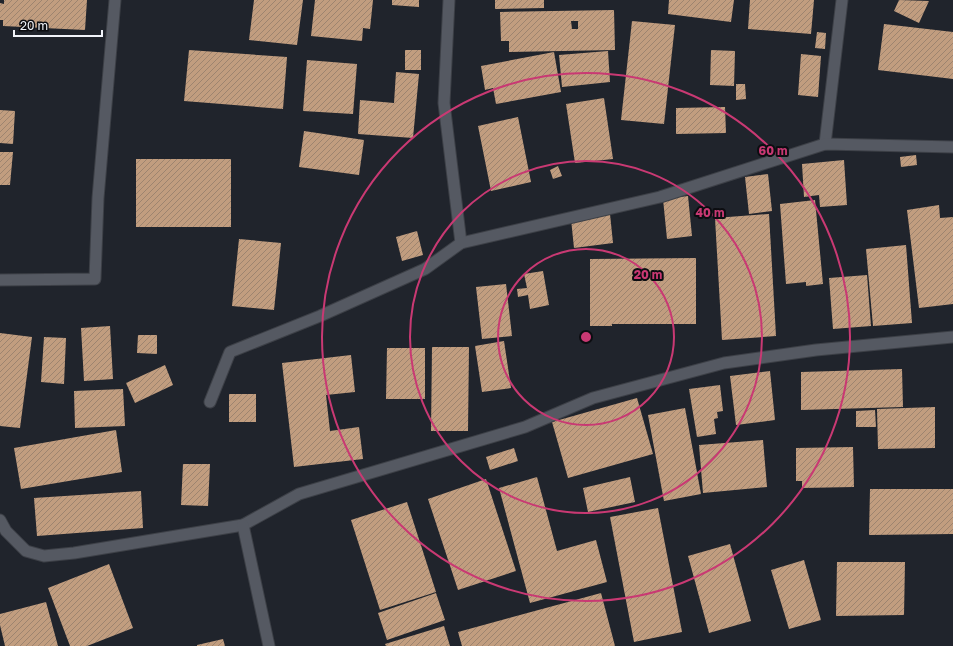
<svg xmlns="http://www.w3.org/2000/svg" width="953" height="646" font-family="'Golos Text',sans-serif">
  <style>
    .building { fill: url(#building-hatch); fill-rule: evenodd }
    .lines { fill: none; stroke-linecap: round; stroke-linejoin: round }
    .minor-casing { stroke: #3d4047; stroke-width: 13 }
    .minor { stroke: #555962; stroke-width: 11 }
    .ring { fill: none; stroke: #c93973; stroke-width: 2 }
    .centre { fill: #c93973; stroke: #0c0d11; stroke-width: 2 }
    .ring-label { font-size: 12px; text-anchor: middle; font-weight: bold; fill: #c93973; stroke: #0c0d11; stroke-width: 4; stroke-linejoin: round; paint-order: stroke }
  </style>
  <defs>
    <pattern id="building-hatch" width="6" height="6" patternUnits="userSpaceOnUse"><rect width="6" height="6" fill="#c19d7f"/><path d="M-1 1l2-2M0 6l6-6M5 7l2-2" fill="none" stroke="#9d846f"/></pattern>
  </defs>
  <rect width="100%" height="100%" fill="#20242c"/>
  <!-- building -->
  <g class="building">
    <polygon points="4,0 87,0 85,30 3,26 3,20 0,20 0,3 4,4"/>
    <polygon points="254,0 303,0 297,45 249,40"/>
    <polygon points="315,0 373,0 370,29 363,28 362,41 311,36"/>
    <polygon points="392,0 419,0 419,7 392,5"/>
    <polygon points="495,0 544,0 544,8 495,9"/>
    <polygon points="669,0 734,0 731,22 668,14"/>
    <polygon points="750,0 814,0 811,34 748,29"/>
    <polygon points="899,0 929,1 919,23 894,11"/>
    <path d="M614,10L615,50L509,52V41H501L500,12ZM571,21H578V29H572Z"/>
    <polygon points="632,21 675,25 664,124 621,120"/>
    <polygon points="884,24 953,32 953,79 878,70"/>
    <polygon points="817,32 826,33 825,49 815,48"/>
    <polygon points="189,50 287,57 283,109 184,101"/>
    <rect x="405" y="50" width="16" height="20"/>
    <polygon points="711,50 735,51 734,86 710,85"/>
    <polygon points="608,51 610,82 562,87 559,55"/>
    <polygon points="554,52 561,92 496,104 493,88 485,90 481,66"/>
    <polygon points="801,54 821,56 818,97 798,95"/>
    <polygon points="307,60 357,64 353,114 303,111"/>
    <polygon points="396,72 419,74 413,138 358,134 360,100 394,103"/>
    <polygon points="736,84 745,84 746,99 736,100"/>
    <polygon points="604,98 613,159 575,163 566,104"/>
    <polygon points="725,107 726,133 676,134 676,108"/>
    <polygon points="0,110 15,111 13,144 0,143"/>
    <polygon points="518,117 531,182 491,191 478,126"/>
    <polygon points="304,131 364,140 359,175 299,167"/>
    <polygon points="0,152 13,152 10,185 0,185"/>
    <polygon points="916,155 917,165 901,167 900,157"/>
    <rect x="136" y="159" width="95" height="68"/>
    <polygon points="844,160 847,205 820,207 819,195 804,197 802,164"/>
    <polygon points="558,166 562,176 553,179 550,170"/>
    <polygon points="768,174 772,211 749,214 745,177"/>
    <polygon points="688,196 692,236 667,239 663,199"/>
    <polygon points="815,200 823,284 806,286 806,282 786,284 780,204"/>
    <polygon points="939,205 940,218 953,217 953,304 919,308 907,210"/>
    <polygon points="610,214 613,243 574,248 571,219"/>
    <polygon points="769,214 776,336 722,340 715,218"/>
    <polygon points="417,231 423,255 402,261 396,237"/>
    <polygon points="239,239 281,243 274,310 232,306"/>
    <polygon points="906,245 912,323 873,326 866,249"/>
    <polygon points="696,258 696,324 612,324 612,326 590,326 590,259"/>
    <polygon points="543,271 549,305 530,309 528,295 518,297 517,289 527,288 524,274"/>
    <polygon points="867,275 871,326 833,329 829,278"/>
    <polygon points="506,284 512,336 482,339 476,287"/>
    <polygon points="110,326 113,379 84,381 81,328"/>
    <polygon points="0,333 32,337 20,428 0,426"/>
    <polygon points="138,335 157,335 157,354 137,353"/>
    <polygon points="44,337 66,338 64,384 41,382"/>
    <polygon points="504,341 511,388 482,392 475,346"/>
    <polygon points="432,347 469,347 468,431 431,431"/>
    <polygon points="387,348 425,348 425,399 386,399"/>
    <polygon points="351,355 355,392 326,395 330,431 359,427 363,459 294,467 282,363"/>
    <polygon points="165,365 173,385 135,403 126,383"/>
    <polygon points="902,369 903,407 801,410 801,372"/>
    <polygon points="770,371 775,420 736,425 730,376"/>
    <polygon points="720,385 723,411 717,412 718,418 714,419 716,434 697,437 689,389"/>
    <polygon points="123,389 125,426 75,428 74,391"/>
    <rect x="229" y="394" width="27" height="28"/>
    <polygon points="637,398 653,454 568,478 552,422"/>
    <polygon points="935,407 935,448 878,449 877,409"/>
    <polygon points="685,408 701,494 664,501 648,415"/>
    <polygon points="875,410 876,427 856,427 856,411"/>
    <polygon points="116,430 122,472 21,489 14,448"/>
    <polygon points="763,440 767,487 703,493 699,445"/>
    <polygon points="853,447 854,487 802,488 802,481 796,481 796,448"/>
    <polygon points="514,448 518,461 490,470 486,457"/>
    <polygon points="183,464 210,464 208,506 181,505"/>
    <polygon points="537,477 557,551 596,540 607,582 530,603 499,488"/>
    <polygon points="630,477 635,502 588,512 583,488"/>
    <polygon points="486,479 516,571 458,590 428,499"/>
    <polygon points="870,489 953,489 953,534 869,535"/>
    <polygon points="141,491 143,528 37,536 34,498"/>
    <polygon points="407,502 436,592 380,610 351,520"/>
    <polygon points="658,508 682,632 634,642 610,517"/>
    <polygon points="730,544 751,621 709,633 688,556"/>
    <polygon points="804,560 821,620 789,629 771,570"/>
    <polygon points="837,562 905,562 904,615 836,616"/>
    <polygon points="109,564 133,628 87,646 70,646 48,588"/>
    <polygon points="436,593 445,620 387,640 378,613"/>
    <polygon points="601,593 615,646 462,646 458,632"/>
    <polygon points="46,602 58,646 5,646 0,625 0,614"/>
    <polygon points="444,626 450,646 386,646 385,644"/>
    <polygon points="223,639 225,646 197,646 197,645"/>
  </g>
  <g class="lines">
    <!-- minor casing -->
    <g class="minor-casing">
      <g id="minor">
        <polyline points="449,0 444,103 461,243"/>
        <polyline points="825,144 842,0"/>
        <polyline points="0,280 95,279 98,198 115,0"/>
        <polyline points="210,402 230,352 320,316 425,269 461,243 660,197 825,144 953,147"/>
        <polyline points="0,520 6,531 26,551 44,556 74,553 243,525 299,494 525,427 593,398 724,363 816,350 953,337"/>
        <polyline points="243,525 269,646"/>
      </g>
    </g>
    <!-- minor -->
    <use href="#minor" class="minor"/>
  </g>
  <!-- distance rings -->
  <g class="ring">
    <circle cx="586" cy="337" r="88"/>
    <circle cx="586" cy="337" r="176"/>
    <circle cx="586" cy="337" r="264"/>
  </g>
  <circle cx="586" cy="337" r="6" class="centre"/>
  <g class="ring-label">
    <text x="773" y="155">60 m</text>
    <text x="710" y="217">40 m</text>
    <text x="648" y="279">20 m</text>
  </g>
  <!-- scale -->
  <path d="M14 30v6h88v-6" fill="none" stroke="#f1f4fa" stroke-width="2"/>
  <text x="20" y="30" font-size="12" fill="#f1f4fa" stroke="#0c0d11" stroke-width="3" paint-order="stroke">20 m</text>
</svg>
